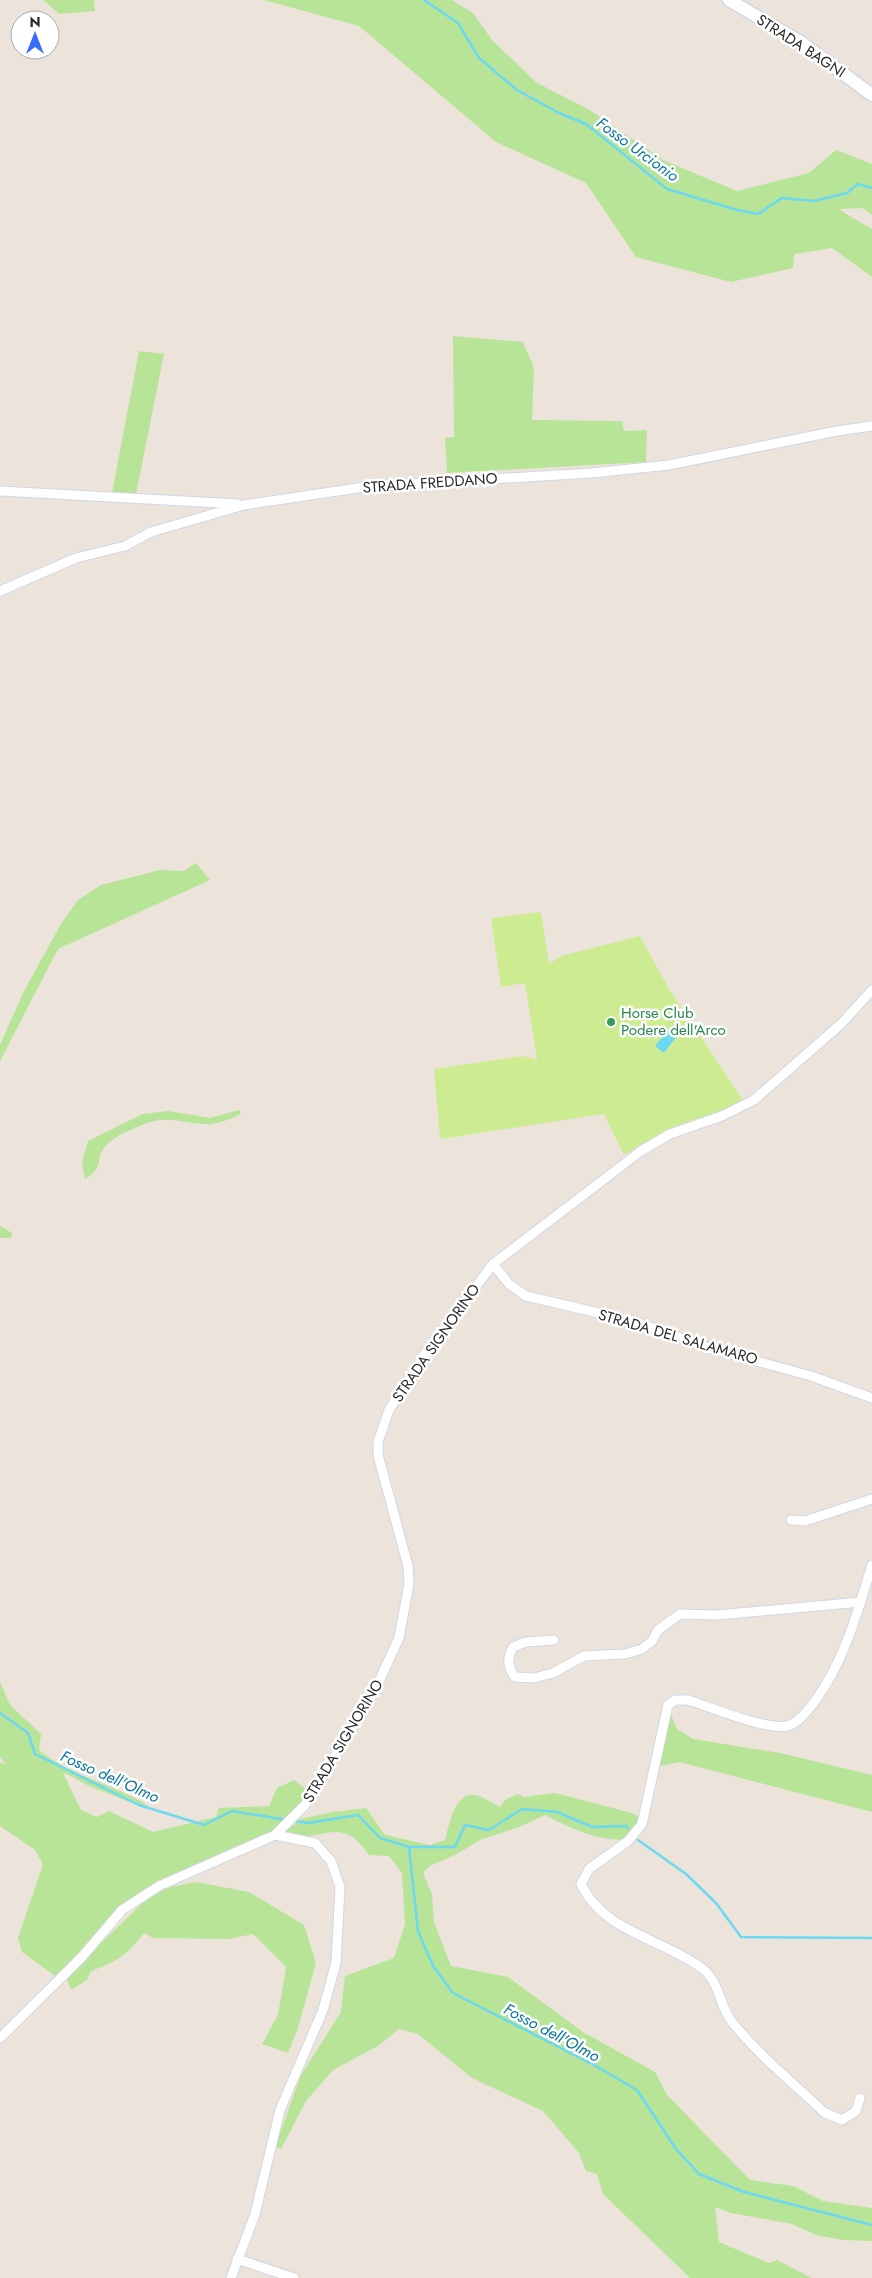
<svg xmlns="http://www.w3.org/2000/svg" width="872" height="2278" font-family="Jost,sans-serif">
  <style>
    .green { fill: #b7e497 }
    .pitch { fill: #cdec92 }
    .water { fill: #6cd8f1 }
    .lines { fill: none; stroke-linecap: round; stroke-linejoin: round }
    .stream { stroke: #6cd8f1; stroke-width: 2.5 }
    .street-casing { stroke: #d1d6e3; stroke-width: 11 }
    .secondary-casing { stroke: #d1d6e3; stroke-width: 15 }
    .street { stroke: #fff; stroke-width: 9 }
    .secondary { stroke: #fff; stroke-width: 12 }
    .leisure-dot { fill: #2e9e5b; stroke: #fff; stroke-width: 2 }
    .labels { text-anchor: middle; stroke-width: 5; stroke-linejoin: round; paint-order: stroke }
    .street-label { font-size: 15px; fill: #2a2a2a; stroke: #fff }
    .leisure-label { font-size: 15px; fill: #27864d; stroke: #fff; text-anchor: start }
    .water-label { font-size: 16px; font-style: italic; fill: #0a769d; stroke: #fff }
  </style>
  <rect width="100%" height="100%" fill="#ece4db"/>
  <!-- green -->
  <g class="green">
    <polygon points="43,0 94,0 95,11 59,14"/>
    <polygon points="264,0 452,0 473,13 492,40 537,83 588,109 663,160 737,191 809,173 836,150 872,164 872,215 862,208 838,209 872,229 872,277 832,248 794,254 793,268 731,282 636,257 586,183 496,142 359,26"/>
    <polygon points="453,336 523,342 534,368 532,420 622,421 624,431 647,430 646,462 447,473 445,438 454,437"/>
    <polygon points="139,351 164,354 136,494 112,493"/>
    <polygon points="196,863 210,880 58,949 0,1061 0,1045 23,993 61,924 78,900 101,885 160,870 184,871"/>
    <path d="M239,1110L241,1114C229,1120 216,1125 204,1124C177,1123 167,1114 140,1126C128,1131 112,1137 104,1148C95,1160 105,1167 85,1179L82,1162L88,1141L143,1114L168,1111L210,1118Z"/>
    <polygon points="0,1226 12,1233 11,1238 0,1238"/>
    <path d="M0,1682L10,1705L41,1734L39,1750C71,1776 113,1784 147,1805L145,1808L89,1786L65,1773L64,1775L81,1810L97,1817L109,1811L153,1832L216,1817L219,1808L269,1806L277,1788L294,1780L306,1789C305,1794 304,1802 301,1807C276,1846 184,1864 145,1889C110,1912 86,1948 55,1976L22,1952L18,1938L43,1864L35,1850L0,1826V1763L5,1764L0,1756Z"/>
    <polygon points="671,1715 677,1729 693,1739 780,1753 872,1775 872,1812 679,1762 660,1766"/>
    <path d="M555,1793L632,1813L642,1819L626,1840C595,1840 572,1829 545,1815L519,1827L480,1840L457,1854L430,1866L423,1873L432,1894L434,1922L451,1966L508,1977L583,2032L655,2072L667,2095L750,2180L793,2186L823,2201L872,2208V2241L845,2240L818,2236L792,2224L731,2213L715,2207L719,2242L769,2263L777,2260L812,2278H690L603,2194L597,2174L586,2171L579,2153L543,2111L472,2078L418,2034L399,2029L378,2046L333,2070L306,2101L281,2149L275,2147L301,2075L341,2012L345,1976L394,1958L405,1924L402,1873L389,1856L369,1855C339,1810 319,1848 285,1832L301,1819L333,1812L366,1808L385,1835L430,1845L445,1840C449,1826 454,1792 475,1795C483,1796 493,1804 500,1807L506,1799L518,1794L524,1797Z"/>
    <path d="M196,1882L249,1892L304,1925L316,1963L298,2028L288,2053L262,2044L278,2015L286,1967L253,1934L230,1939L153,1938L144,1933C127,1955 117,1962 91,1971L87,1980L71,1990L66,1977L156,1890Z"/>
  </g>
  <!-- pitch -->
  <polygon class="pitch" points="541,912 549,964 561,956 640,936 669,989 744,1102 666,1130 624,1155 604,1114 440,1139 434,1069 523,1056 537,1060 525,983 501,987 491,918"/>
  <!-- water -->
  <polygon class="water" points="668,1030 677,1036 664,1053 655,1046"/>
  <g class="lines">
    <!-- stream -->
    <g class="stream">
      <polyline points="424,0 458,23 479,58 517,90 559,113 586,124 667,189 737,210 758,214 782,198 814,201 847,193 858,184 872,188"/>
      <polyline points="0,1713 28,1733 35,1754 139,1805 204,1825 232,1811 287,1820"/>
      <polyline points="295,1821 308,1823 358,1815 380,1838 409,1847 418,1931 433,1966 453,1993 594,2065 637,2090 676,2149 699,2174 744,2192 872,2225"/>
      <polyline points="638,1840 686,1874 716,1903 741,1937 872,1938"/>
      <polyline points="409,1847 455,1847 465,1825 489,1830 522,1809 557,1812 592,1827 626,1826 628,1828"/>
    </g>
    <!-- street casing -->
    <g class="street-casing">
      <g id="street">
        <polyline points="0,491 238,504"/>
        <polyline points="0,591 76,558 125,546 151,532 244,505 371,486 592,473 669,465 837,431 872,426"/>
        <polyline points="493,1264 509,1284 526,1296 633,1321 709,1348 811,1376 872,1398"/>
        <polyline points="791,1520 805,1521 872,1499"/>
        <path d="M554,1640L526,1642L513,1647C507,1659 507,1666 515,1677L534,1678L553,1673L584,1656L625,1654L642,1649L652,1641L658,1630L680,1614L717,1615L861,1602"/>
        <polyline points="0,2038 81,1958 122,1910 159,1886 275,1835 305,1805 374,1692 399,1638 409,1584 408,1566 378,1455 378,1442 389,1410 428,1349 493,1264 641,1151 670,1134 722,1116 754,1100 841,1024 872,990"/>
        <path d="M860,2098L856,2111L842,2120L825,2113C794,2084 759,2055 732,2022C720,2007 719,1981 703,1969C664,1939 604,1933 581,1884L589,1869L628,1841L642,1824L668,1705L675,1700H688C710,1707 765,1730 787,1726C799,1723 808,1710 815,1701C845,1660 857,1613 872,1565"/>
        <polyline points="237,2259 294,2278"/>
        <polyline points="231,2278 255,2214 280,2110 323,2010 336,1963 340,1887 331,1861 315,1843 275,1835"/>
      </g>
    </g>
    <!-- secondary casing -->
    <g class="secondary-casing">
      <polyline id="secondary" points="729,0 802,43 872,95"/>
    </g>
    <!-- street -->
    <use href="#street" class="street"/>
    <!-- secondary -->
    <use href="#secondary" class="secondary"/>
  </g>
  <!-- markers -->
  <circle class="leisure-dot" cx="611" cy="1022" r="5"/>
  <g class="labels">
    <!-- street labels -->
    <g class="street-label">
      <text transform="translate(801 46) rotate(33)" y="5">STRADA BAGNI</text>
      <text transform="translate(430 483) rotate(-4)" y="5">STRADA FREDDANO</text>
      <text transform="translate(678 1337) rotate(16)" y="5">STRADA DEL SALAMARO</text>
      <text transform="translate(436 1343) rotate(-55)" y="5">STRADA SIGNORINO</text>
      <text transform="translate(343 1741) rotate(-59)" y="5">STRADA SIGNORINO</text>
    </g>
    <!-- leisure labels -->
    <g class="leisure-label">
      <text x="621" y="1018">Horse Club<tspan x="621" dy="17">Podere dell'Arco</tspan></text>
    </g>
    <!-- water labels -->
    <g class="water-label">
      <text transform="translate(638 149) rotate(36)" y="6">Fosso Urcionio</text>
      <text transform="translate(110 1776) rotate(24)" y="6">Fosso dell'Olmo</text>
      <text transform="translate(552 2032) rotate(28)" y="6">Fosso dell'Olmo</text>
    </g>
  </g>
  <!-- north arrow -->
  <g transform="translate(35 35)"><circle r="24" fill="#ffffff" stroke="#aaaaaa"/>
  <path d="M0-4L9 19L0 12L-9 19Z" fill="#376cfd"/>
  <text y="-8" font-size="14" font-weight="bold" text-anchor="middle" fill="#2a2a2a">N</text>
  </g>
</svg>
